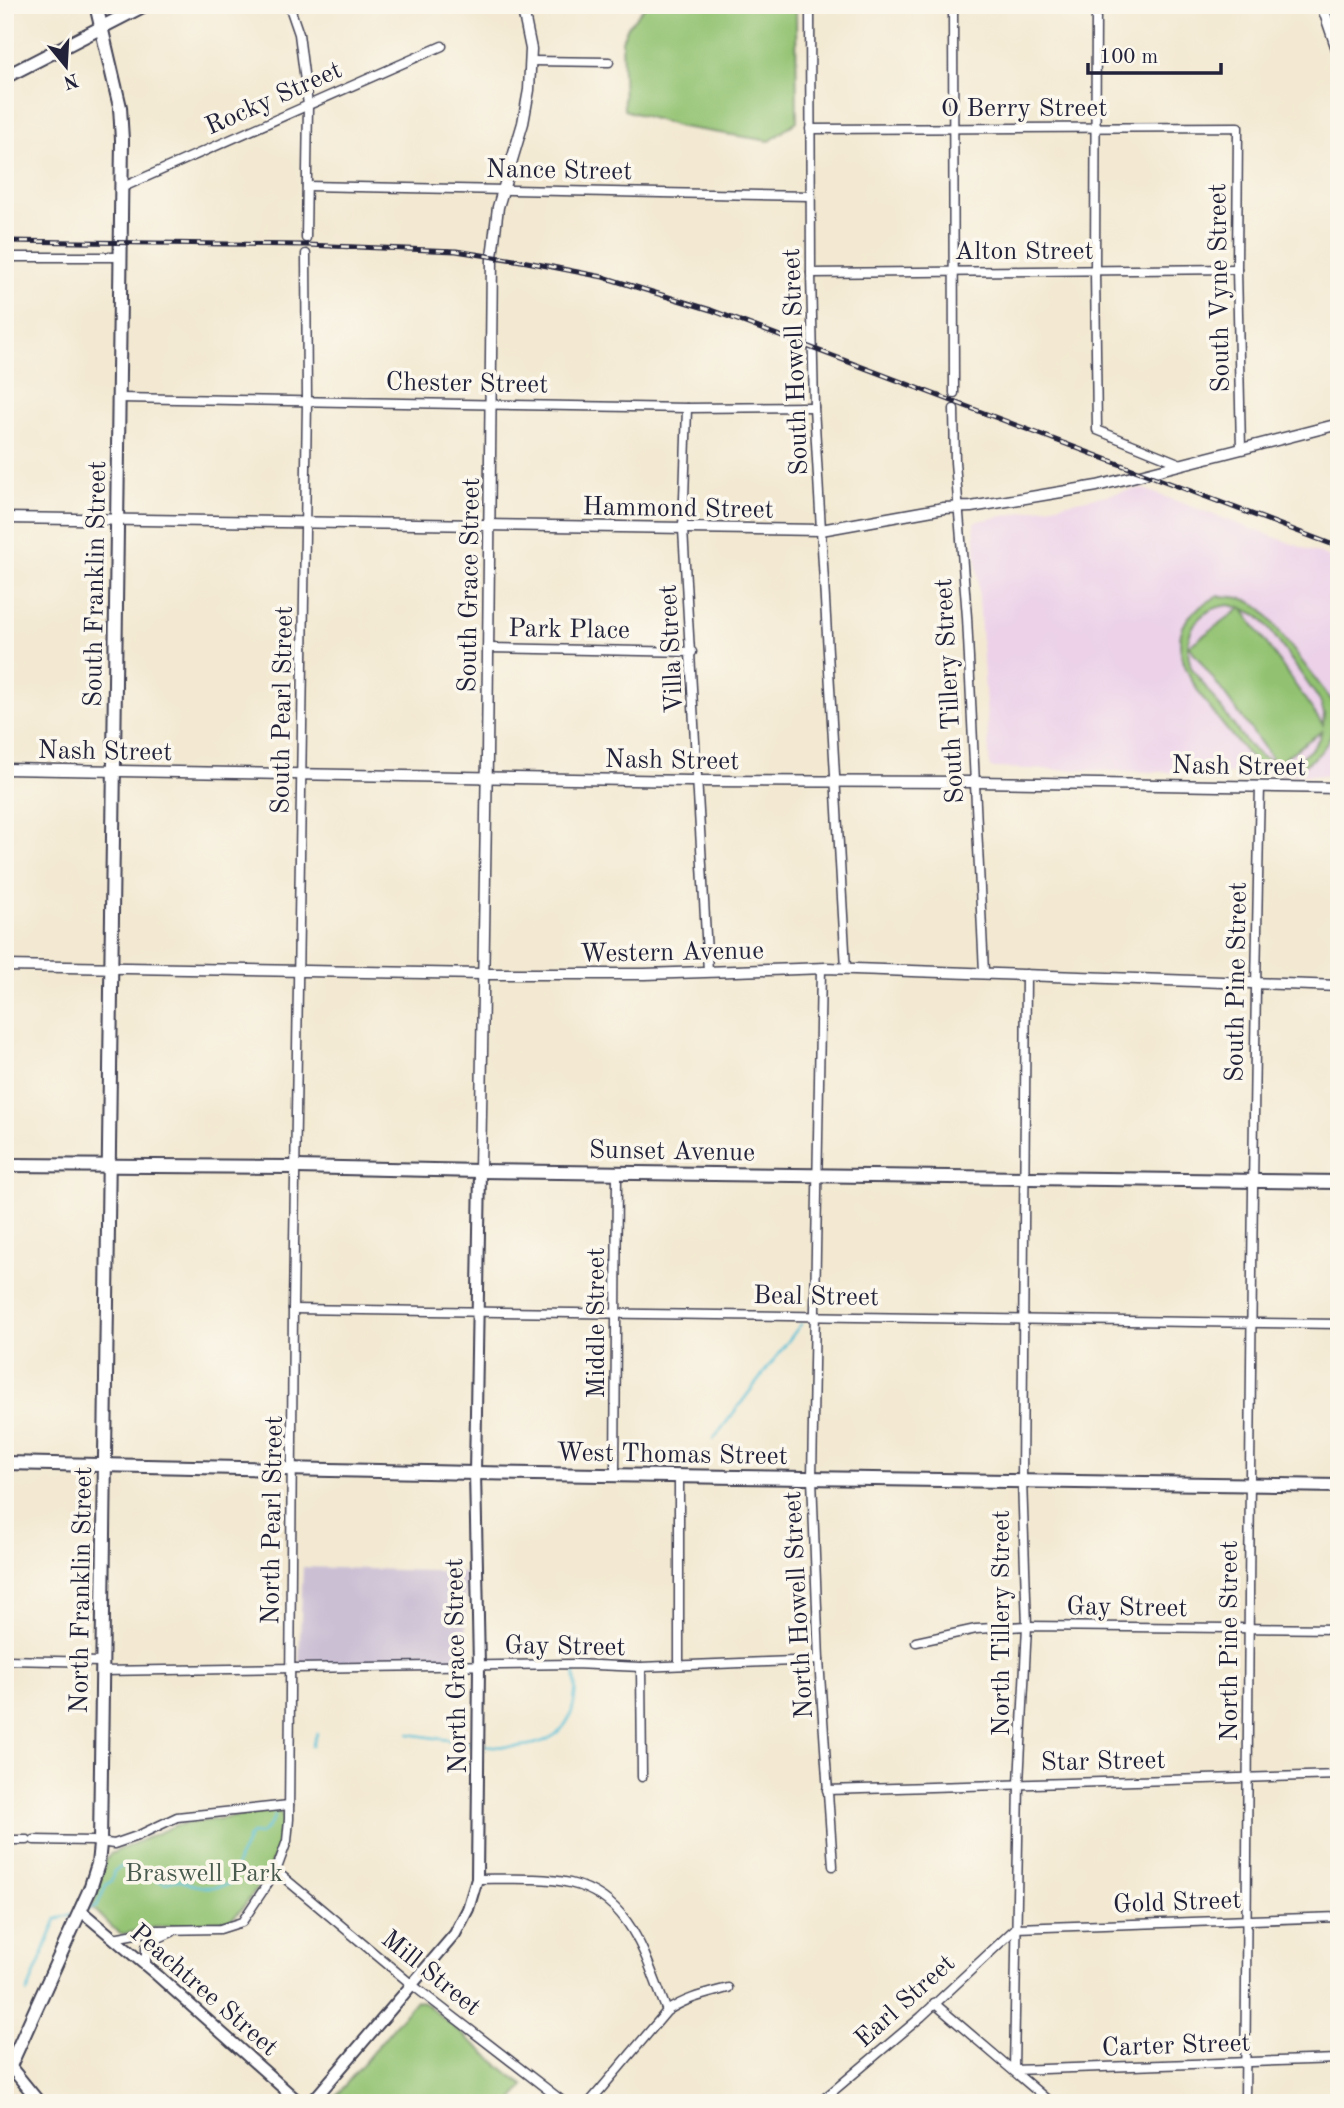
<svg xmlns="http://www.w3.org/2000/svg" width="1344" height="2108" font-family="'Old Standard TT',serif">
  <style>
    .built { fill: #ecd1e9 }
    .industrial { fill: #cbbfd4 }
    .green { fill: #92c271; stroke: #5a7256; stroke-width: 2; fill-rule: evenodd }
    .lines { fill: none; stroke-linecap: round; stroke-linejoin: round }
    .stream { stroke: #59bfd7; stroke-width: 2.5 }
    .minor-casing { stroke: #414052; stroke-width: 11 }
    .tertiary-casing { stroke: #414052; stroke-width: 13 }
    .secondary-casing { stroke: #414052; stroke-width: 14 }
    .primary-casing { stroke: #414052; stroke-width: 16 }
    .minor { stroke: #fff; stroke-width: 8 }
    .tertiary { stroke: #fff; stroke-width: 10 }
    .secondary { stroke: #fff; stroke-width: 10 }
    .primary { stroke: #fff; stroke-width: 12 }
    .rail-casing { stroke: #22223b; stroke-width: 5 }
    .rail { stroke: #fbf7ec; stroke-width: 2.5; stroke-dasharray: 8; stroke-linecap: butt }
    .labels { text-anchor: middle; stroke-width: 7; stroke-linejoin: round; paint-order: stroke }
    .street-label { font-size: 26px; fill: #22223b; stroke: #fbf7ec }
    .park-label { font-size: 26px; fill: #495a4e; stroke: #fbf7ec }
  </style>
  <rect width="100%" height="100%" fill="#fbf7ec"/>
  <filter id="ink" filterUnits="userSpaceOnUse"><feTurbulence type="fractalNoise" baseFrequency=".0143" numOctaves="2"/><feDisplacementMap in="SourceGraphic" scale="14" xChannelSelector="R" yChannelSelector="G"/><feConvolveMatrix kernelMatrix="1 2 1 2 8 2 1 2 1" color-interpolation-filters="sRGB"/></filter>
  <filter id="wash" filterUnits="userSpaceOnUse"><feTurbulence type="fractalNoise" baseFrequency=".00686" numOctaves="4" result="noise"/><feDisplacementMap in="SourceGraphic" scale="28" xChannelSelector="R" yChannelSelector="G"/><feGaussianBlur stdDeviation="1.57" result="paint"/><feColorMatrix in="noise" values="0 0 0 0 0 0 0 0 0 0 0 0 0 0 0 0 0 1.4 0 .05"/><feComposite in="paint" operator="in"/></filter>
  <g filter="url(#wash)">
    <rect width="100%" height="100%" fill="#f3e9d2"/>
    <!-- built -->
    <polygon class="built" points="1141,488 1339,561 1339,776 990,768 974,522"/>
    <!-- industrial -->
    <polygon class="industrial" points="303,1567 466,1572 466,1661 299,1663"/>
    <!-- green -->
    <g class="green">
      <polygon points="646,5 796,5 797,121 770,141 681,127 624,110 622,40 628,26"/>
      <path d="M1218,596C1237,596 1248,598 1263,610L1339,710V724L1334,718C1333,751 1301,778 1268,768C1263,767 1257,763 1253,761C1229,731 1161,663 1185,623C1192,610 1206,603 1218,596ZM1229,605L1241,608L1189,646L1274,761L1262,757L1248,745L1191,667C1182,635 1194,610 1229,605ZM1242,608L1257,615L1266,624L1320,701L1324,714L1323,725ZM1322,731C1316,750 1300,762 1280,761Z"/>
      <path d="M277,1811L282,1814C285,1821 284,1829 283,1836C278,1854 245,1913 229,1920L150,1928L122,1934L112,1927L92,1907L106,1861L110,1854L176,1825Z"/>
      <polygon points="416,2000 424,2002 524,2086 511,2103 330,2103"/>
    </g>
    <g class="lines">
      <!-- stream -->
      <g class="stream">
        <polyline points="713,1440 801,1324"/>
        <polyline points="409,1734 475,1744"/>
        <path d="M481,1745C522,1750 571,1748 575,1695C576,1686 575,1676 574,1667"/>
        <polyline points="312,1746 317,1734"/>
        <path d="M84,1910L97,1906L106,1885L111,1881L114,1871L125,1865L145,1872L156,1880L166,1883C180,1876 185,1884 199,1886C208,1888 220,1887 229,1884C234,1876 235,1869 238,1860C242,1851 247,1846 248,1837L252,1834L260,1835L272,1822L275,1815"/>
        <polyline points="27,1993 57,1919 75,1913"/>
      </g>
    </g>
  </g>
  <g filter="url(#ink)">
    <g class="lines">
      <!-- minor casing -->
      <g class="minor-casing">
        <g id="minor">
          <polyline points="289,5 299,34 308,105 306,238"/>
          <polyline points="810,5 811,273 814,407 846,968"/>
          <polyline points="953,5 954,393"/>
          <polyline points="1096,5 1095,271 1097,430 1181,464"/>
          <polyline points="531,61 609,62"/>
          <polyline points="810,129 1238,127 1237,269 1241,449"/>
          <polyline points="307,186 810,196"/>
          <polyline points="121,188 442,46"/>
          <polyline points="5,257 120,257"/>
          <polyline points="811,273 1237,269"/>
          <polyline points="119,398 687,408 814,407"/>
          <polyline points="687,408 683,529 708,971"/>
          <polyline points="954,409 955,462 967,617 984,972"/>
          <polyline points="488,648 692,652"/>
          <polyline points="821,968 812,1478 819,1660 833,1866"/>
          <polyline points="1026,974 1022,1480 1027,1626 1019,1783 1014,2070 1339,2059"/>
          <polyline points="293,1309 1339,1324"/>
          <polyline points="615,1475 617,1172"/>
          <polyline points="679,1476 679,1665"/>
          <polyline points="916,1642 976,1629 1027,1626 1339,1629"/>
          <polyline points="5,1660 102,1662"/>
          <polyline points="641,1667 642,1777"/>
          <polyline points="101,1671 574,1664 641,1667 819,1660"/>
          <polyline points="827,1790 1339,1775"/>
          <polyline points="5,1840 27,1840"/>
          <polyline points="34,1840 92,1841 114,1844 137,1836 177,1817 289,1805"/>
          <polyline points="276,1871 411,1984 565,2103"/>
          <path d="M477,1879C503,1879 546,1877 570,1883C633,1898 645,1958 667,2011"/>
          <polyline points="113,1938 158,1930 220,1929 242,1922 276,1871 287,1841 289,1819 293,1309 307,402 306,254"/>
          <polyline points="146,1966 146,1947 154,1940 172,1932"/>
          <polyline points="934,2003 1051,2103"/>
          <path d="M589,2103L667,2011C686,1998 706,1994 728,1988"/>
          <polyline points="819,2103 921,2017 1016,1928 1339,1917"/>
          <path d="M1245,2103C1249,1664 1250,1225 1260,786"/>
        </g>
      </g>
      <!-- tertiary casing -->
      <g class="tertiary-casing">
        <g id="tertiary">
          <polyline points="1322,5 1339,55"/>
          <polyline points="5,518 821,530 944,508 971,507 1097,486 1339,424"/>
          <polyline points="5,769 690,781 975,782 1339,788"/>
          <polyline points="5,966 483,974 645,974 826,968 1339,986"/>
          <polyline points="480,1171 487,756 492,257 498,207 523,123 529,90 531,49 522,5"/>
        </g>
      </g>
      <!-- secondary casing -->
      <g class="secondary-casing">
        <g id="secondary">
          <polyline points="80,1910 157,1975 300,2103"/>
          <polyline points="5,2060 40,2103"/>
          <polyline points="311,2103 455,1934 468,1909 477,1879 479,1665 475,1473 480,1171"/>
        </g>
      </g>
      <!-- primary casing -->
      <g class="primary-casing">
        <g id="primary">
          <polyline points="5,77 145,5"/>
          <polyline points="5,1165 296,1167 480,1171 1339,1182"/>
          <polyline points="5,1463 475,1473 1339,1486"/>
          <polyline points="5,2072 10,2066 90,1889 98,1864 100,1844 122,140 120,107 96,5"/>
        </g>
      </g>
      <!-- minor -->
      <use href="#minor" class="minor"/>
      <!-- tertiary -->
      <use href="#tertiary" class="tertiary"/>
      <!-- secondary -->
      <use href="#secondary" class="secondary"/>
      <!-- primary -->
      <use href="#primary" class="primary"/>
      <!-- rail casing -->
      <g class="rail-casing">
        <polyline id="rail" points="5,241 306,245 456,251 527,262 603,277 711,310 1339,547"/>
      </g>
      <!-- rail -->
      <use href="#rail" class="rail"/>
    </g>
  </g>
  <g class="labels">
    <!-- street labels -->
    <g class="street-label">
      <text transform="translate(273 97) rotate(-24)" y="9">Rocky Street</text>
      <text x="1024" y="116">O Berry Street</text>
      <text transform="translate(559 169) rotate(1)" y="9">Nance Street</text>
      <text x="1024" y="259">Alton Street</text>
      <text transform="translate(1218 288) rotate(-91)" y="9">South Vyne Street</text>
      <text transform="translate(794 362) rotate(-92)" y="9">South Howell Street</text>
      <text transform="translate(467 382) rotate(1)" y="9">Chester Street</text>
      <text transform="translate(678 507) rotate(1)" y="9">Hammond Street</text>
      <text transform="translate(94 584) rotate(-89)" y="9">South Franklin Street</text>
      <text transform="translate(468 585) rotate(-89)" y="9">South Grace Street</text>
      <text transform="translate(569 628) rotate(1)" y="9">Park Place</text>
      <text transform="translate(670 649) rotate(-93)" y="9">Villa Street</text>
      <text transform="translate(948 691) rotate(-93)" y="9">South Tillery Street</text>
      <text transform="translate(281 710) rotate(-89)" y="9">South Pearl Street</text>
      <text transform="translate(105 750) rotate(1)" y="9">Nash Street</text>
      <text transform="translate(672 759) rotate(1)" y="9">Nash Street</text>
      <text transform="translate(1239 765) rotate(1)" y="9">Nash Street</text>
      <text transform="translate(672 951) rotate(-1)" y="9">Western Avenue</text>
      <text transform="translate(1235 982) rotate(-89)" y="9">South Pine Street</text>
      <text transform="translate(672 1150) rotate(1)" y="9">Sunset Avenue</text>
      <text transform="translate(816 1295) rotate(1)" y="9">Beal Street</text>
      <text transform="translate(595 1323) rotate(-90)" y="9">Middle Street</text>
      <text transform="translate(672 1453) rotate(1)" y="9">West Thomas Street</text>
      <text transform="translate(271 1520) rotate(-89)" y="9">North Pearl Street</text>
      <text transform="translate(80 1590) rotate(-89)" y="9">North Franklin Street</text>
      <text transform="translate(797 1605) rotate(-93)" y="9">North Howell Street</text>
      <text transform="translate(1127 1606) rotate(1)" y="9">Gay Street</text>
      <text transform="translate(1000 1623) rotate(-90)" y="9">North Tillery Street</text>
      <text transform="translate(1228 1641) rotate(-90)" y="9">North Pine Street</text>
      <text transform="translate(565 1645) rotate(1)" y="9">Gay Street</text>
      <text transform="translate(455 1666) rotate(-91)" y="9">North Grace Street</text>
      <text transform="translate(1103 1760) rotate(-1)" y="9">Star Street</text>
      <text transform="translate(1177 1901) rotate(-2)" y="9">Gold Street</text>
      <text transform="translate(432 1972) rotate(39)" y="9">Mill Street</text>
      <text transform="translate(205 1989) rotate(41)" y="9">Peachtree Street</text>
      <text transform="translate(904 2000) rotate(-42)" y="9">Earl Street</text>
      <text transform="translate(1176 2044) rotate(-2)" y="9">Carter Street</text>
    </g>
    <!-- park labels -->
    <g class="park-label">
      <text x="204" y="1881">Braswell Park</text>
    </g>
  </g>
  <!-- margin -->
  <rect width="1344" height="2108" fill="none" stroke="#fbf7ec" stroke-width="28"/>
  <!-- north arrow -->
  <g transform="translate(66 66) rotate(162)" stroke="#fbf7ec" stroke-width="5" paint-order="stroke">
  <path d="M0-5L12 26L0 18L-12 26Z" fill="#22223b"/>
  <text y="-10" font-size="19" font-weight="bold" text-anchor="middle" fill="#22223b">N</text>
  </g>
  <!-- scale -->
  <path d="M1088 63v10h133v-10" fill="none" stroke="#22223b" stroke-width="3.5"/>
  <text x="1099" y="63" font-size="21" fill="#22223b" stroke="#fbf7ec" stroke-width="5" paint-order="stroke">100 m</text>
</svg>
